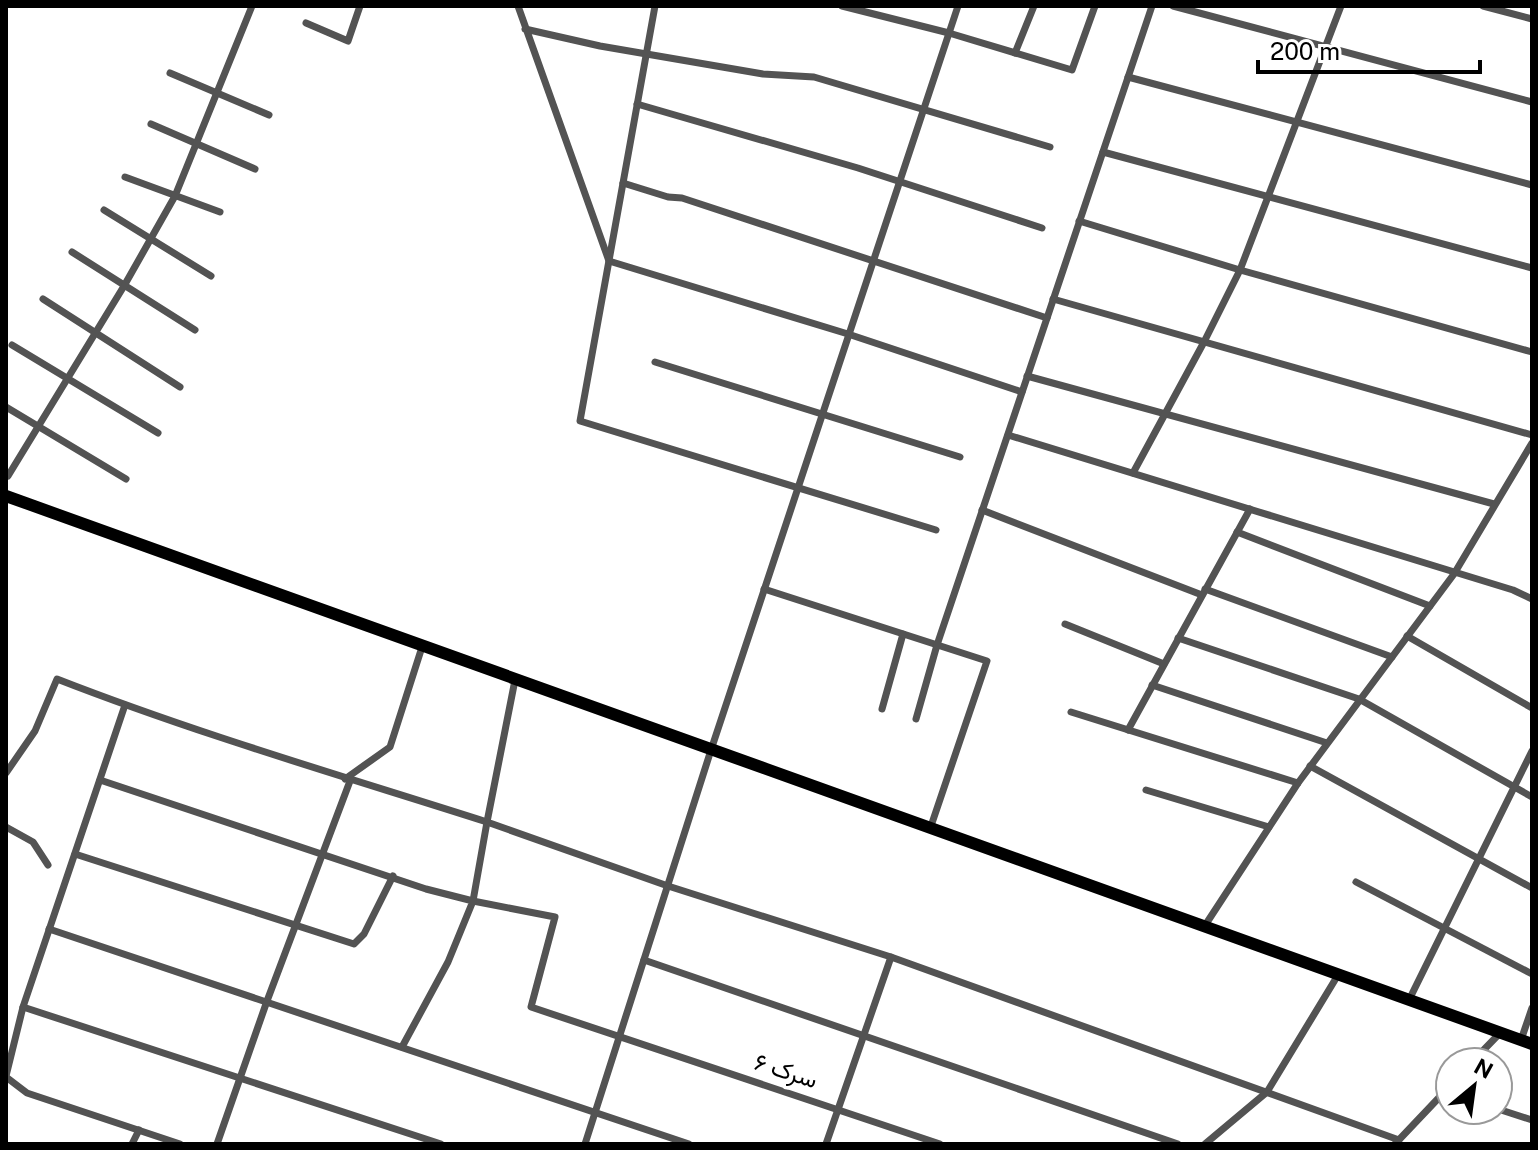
<svg xmlns="http://www.w3.org/2000/svg" width="1538" height="1150" font-family="'Public Sans',Vazirmatn,sans-serif">
  <style>
    .lines { fill: none; stroke-linecap: round; stroke-linejoin: round }
    .minor { stroke: #535353; stroke-width: 7 }
    .primary { stroke: #000; stroke-width: 12 }
    .labels { text-anchor: middle; stroke-width: 7; stroke-linejoin: round; paint-order: stroke }
    .street-label { font-size: 24px; fill: #000; stroke: #fff }
  </style>
  <rect width="100%" height="100%" fill="#fff"/>
  <g class="lines">
    <!-- minor -->
    <g class="minor">
      <polyline points="518,6 609,261 848,334 1022,392"/>
      <polyline points="655,6 580,421 936,530"/>
      <polyline points="842,6 949,33 1072,70 1095,6"/>
      <polyline points="1173,6 1532,102"/>
      <polyline points="1483,6 1532,19"/>
      <polyline points="306,23 348,41 360,6"/>
      <polyline points="525,29 600,46 763,74 814,77 1050,147"/>
      <polyline points="1015,53 1034,6"/>
      <polyline points="170,73 269,115"/>
      <polyline points="1128,77 1532,185"/>
      <polyline points="637,104 858,168 1042,228"/>
      <polyline points="151,124 255,169"/>
      <polyline points="1103,152 1532,268"/>
      <polyline points="125,177 220,212"/>
      <polyline points="623,183 668,197 682,198 1047,318"/>
      <polyline points="104,210 211,276"/>
      <polyline points="1079,221 1240,270 1532,352"/>
      <polyline points="72,252 195,330"/>
      <polyline points="43,299 180,387"/>
      <polyline points="1053,299 1532,435"/>
      <polyline points="12,345 158,433"/>
      <polyline points="655,362 960,457"/>
      <polyline points="1027,376 1494,504"/>
      <polyline points="6,407 126,479"/>
      <polyline points="1008,435 1513,590 1532,599"/>
      <polyline points="1133,473 1204,342 1240,270 1341,6"/>
      <polyline points="8,476 124,286 175,196 252,6"/>
      <polyline points="982,510 1202,595"/>
      <polyline points="1237,532 1430,606"/>
      <polyline points="764,589 987,661 930,829"/>
      <polyline points="1205,589 1392,657"/>
      <polyline points="1065,624 1164,664"/>
      <polyline points="1407,636 1532,708"/>
      <polyline points="1178,638 1359,699 1532,797"/>
      <polyline points="515,680 487,822 668,886 891,957 1399,1140"/>
      <polyline points="1152,685 1327,743"/>
      <polyline points="882,709 903,634"/>
      <polyline points="1071,712 1298,783"/>
      <polyline points="916,719 937,645 1152,6"/>
      <polyline points="1128,730 1250,509"/>
      <polyline points="1310,766 1532,888"/>
      <path d="M6,773L35,731L57,679C198,734 343,776 487,822L473,901L555,917L531,1007L940,1144"/>
      <polyline points="345,779 390,747 422,647"/>
      <polyline points="100,780 426,889 473,901 448,962 402,1047"/>
      <polyline points="1146,790 1269,827"/>
      <polyline points="6,827 33,842 48,865"/>
      <polyline points="75,854 354,944 364,934 393,876"/>
      <polyline points="1356,882 1532,974"/>
      <polyline points="1204,927 1298,783 1454,574 1532,443"/>
      <polyline points="49,929 689,1144"/>
      <polyline points="644,960 1178,1144"/>
      <polyline points="1409,1000 1532,751"/>
      <polyline points="23,1007 441,1144"/>
      <polyline points="1521,1040 1532,1008"/>
      <polyline points="1472,1062 1501,1032"/>
      <polyline points="6,1076 23,1007 125,705"/>
      <polyline points="6,1077 27,1093 180,1144"/>
      <polyline points="1498,1109 1532,1120"/>
      <polyline points="132,1144 139,1130"/>
      <polyline points="217,1144 267,1001 350,781"/>
      <polyline points="585,1144 711,750 958,6"/>
      <polyline points="826,1144 891,957"/>
      <polyline points="1205,1144 1267,1092 1338,975"/>
      <polyline points="1395,1144 1450,1086"/>
    </g>
    <!-- primary -->
    <polyline class="primary" points="6,496 1532,1044"/>
  </g>
  <g class="labels">
    <!-- street labels -->
    <g class="street-label">
      <text transform="translate(786 1071) rotate(18)" y="8">سرک ۶</text>
    </g>
  </g>
  <!-- border -->
  <rect width="1538" height="1150" fill="none" stroke="#000000" stroke-width="16"/>
  <!-- north arrow -->
  <g transform="translate(1474 1086) rotate(29)"><circle r="38" fill="#ffffff" stroke="#999999" stroke-width="2"/>
  <path d="M0-6L14 30L0 20L-14 30Z" fill="#000000"/>
  <text y="-12" font-size="22" font-weight="bold" text-anchor="middle" fill="#000000">N</text>
  </g>
  <!-- scale -->
  <path d="M1258 60v12h222v-12" fill="none" stroke="#000000" stroke-width="4"/>
  <text x="1270" y="60" font-size="24" fill="#000000" stroke="#ffffff" stroke-width="6" paint-order="stroke">200 m</text>
</svg>
